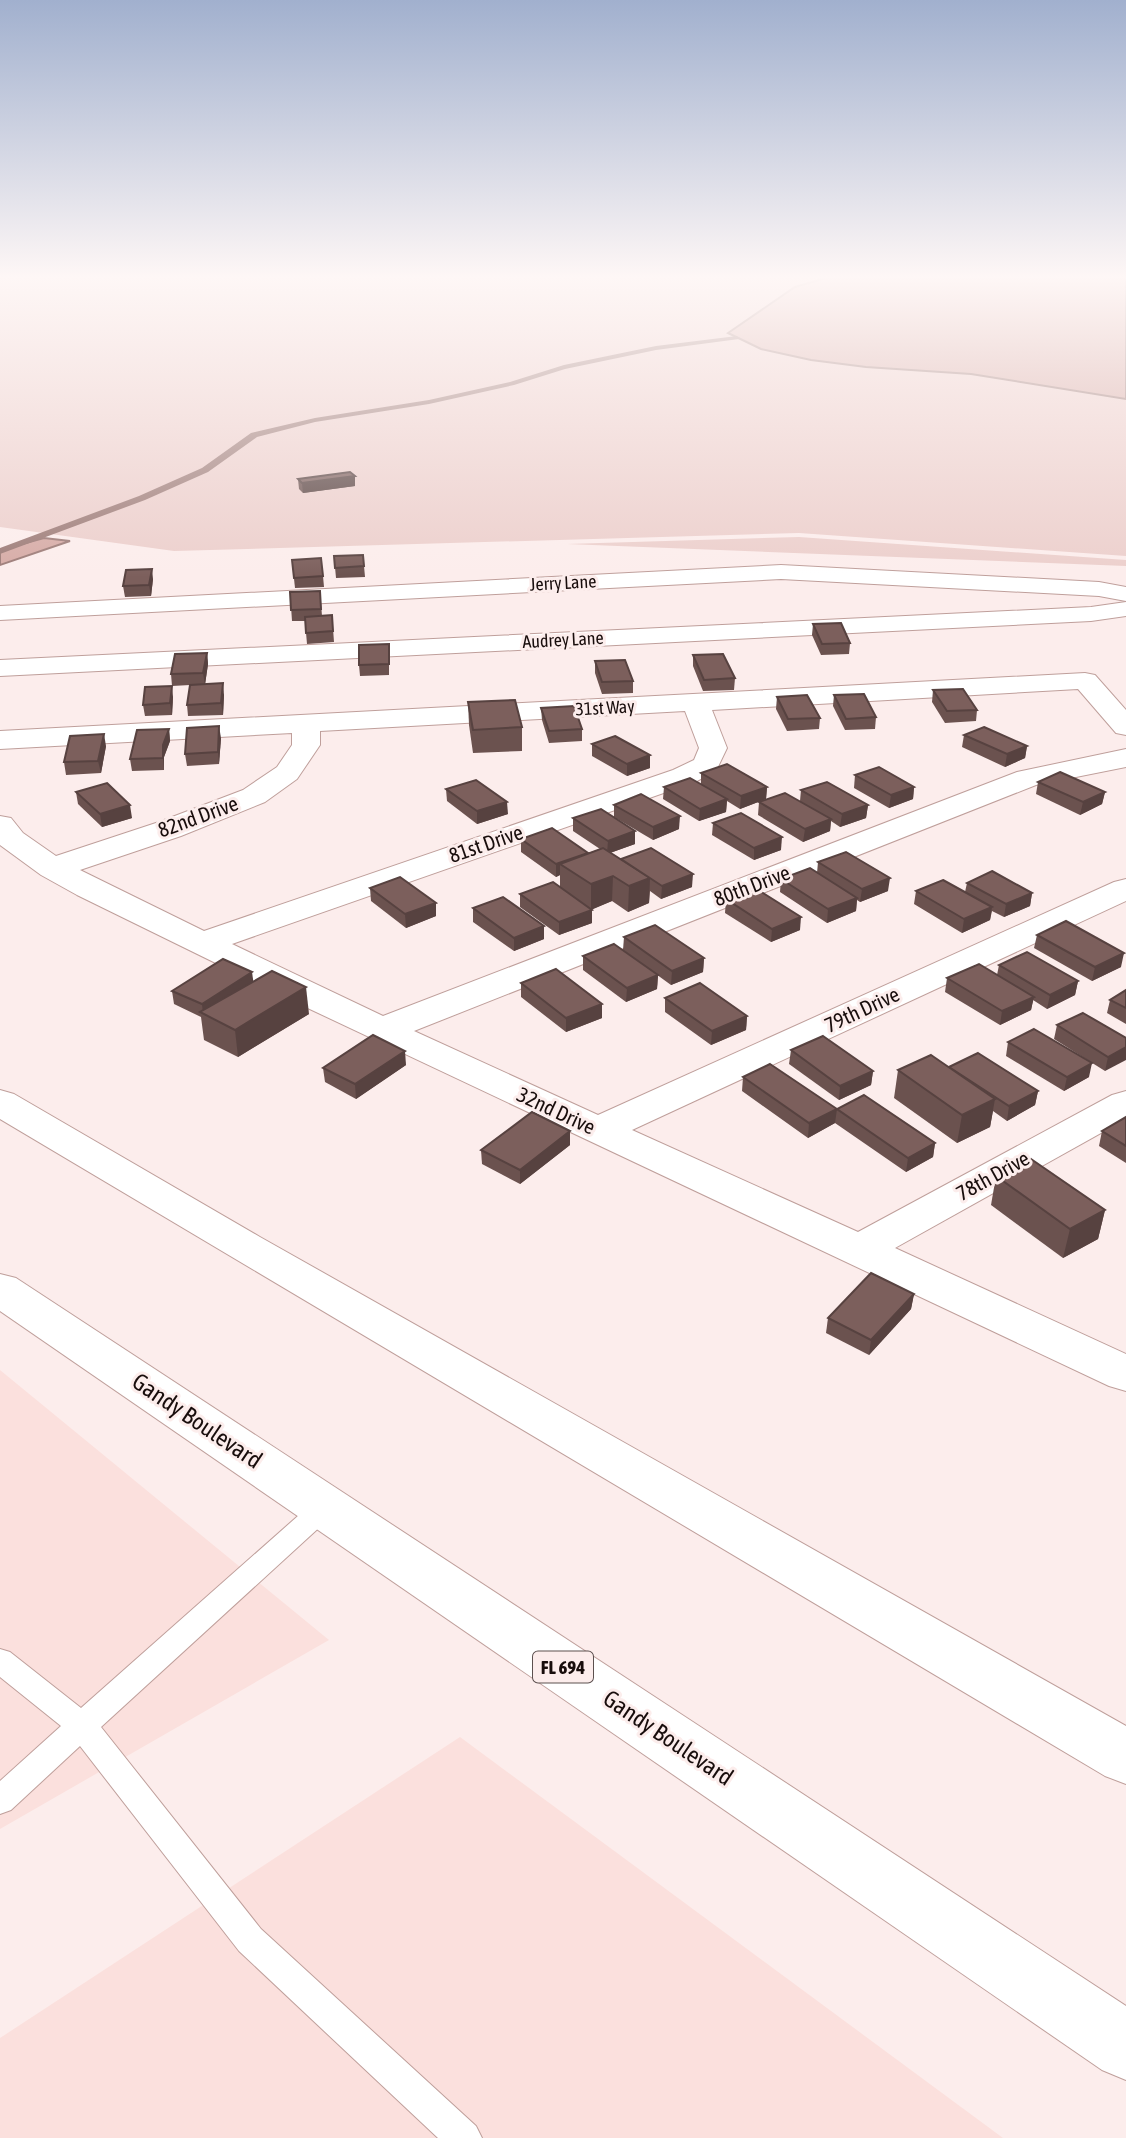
<svg xmlns="http://www.w3.org/2000/svg" width="1126" height="2138" font-family="'Asap Condensed',sans-serif">
  <style>
    .built { fill: #fbe0dd }
    .green { fill: #eccfcc }
    .water { fill: #d6aba6; stroke: #9d7c78; stroke-width: 2 }
    .lines { fill: none; stroke-linecap: round; stroke-linejoin: round }
    .stream { fill: #9d7c78; fill-rule: evenodd }
    .lane-casing { stroke: #bf9f9b; stroke-width: 2 }
    .street-casing { stroke: #bf9f9b; stroke-width: 2 }
    .highway-casing { stroke: #bf9f9b; stroke-width: 2 }
    .lane { fill: #fff; fill-rule: evenodd }
    .street { fill: #fff; fill-rule: evenodd }
    .highway { fill: #fff; fill-rule: evenodd }
    .wall { fill: #6b524f }
    .shaded-wall { fill: #574240 }
    .building { fill: #7c5f5c; stroke: #574240; stroke-width: 2 }
    .labels { text-anchor: middle; stroke-width: 6; stroke-linejoin: round; paint-order: stroke }
    .far-street-label { font-size: 18px; fill: #180d0c; stroke: #fcedec }
    .shield { fill: #fcedec; stroke: #5c504f; stroke-width: 2 }
    .shield-label { font-size: 19px; font-weight: bold; fill: #180d0c }
    .street-label { font-size: 21px; fill: #180d0c; stroke: #fcedec }
    .near-street-label { font-size: 24px; fill: #180d0c; stroke: #fcedec }
  </style>
  <rect width="100%" height="100%" fill="#fcedec"/>
  <!-- built -->
  <g class="built">
    <polygon points="0,1370 329,1640 0,1829"/>
    <polygon points="460,1737 1003,2138 0,2138 0,2038"/>
  </g>
  <!-- green -->
  <g class="green">
    <polygon points="0,278 1126,278 1126,556 799,533 174,551 0,527"/>
    <polygon points="799,537 1126,560 1126,566 567,544"/>
  </g>
  <!-- water -->
  <g class="water">
    <polygon points="826,278 1126,278 1126,399 971,374 866,367 811,360 761,349 728,333 795,287"/>
    <polygon points="44,538 70,541 0,565 0,550"/>
  </g>
  <g class="lines">
    <!-- stream -->
    <polygon class="stream" points="737,336 739,339 656,350 565,369 514,385 429,404 315,422 257,437 208,472 145,500 0,554 0,548 139,496 202,468 251,433 315,418 429,400 510,382 564,365 656,346"/>
    <!-- lane casing -->
    <g class="lane-casing">
      <polygon id="lane" points="325,1497 334,1500 338,1507 334,1514 101,1727 261,1929 476,2126 482,2138 438,2138 239,1951 80,1746 11,1810 0,1814 0,1781 61,1726 0,1677 0,1649 10,1652 81,1708 316,1500"/>
    </g>
    <!-- street casing -->
    <g class="street-casing">
      <g id="street">
        <polygon points="781,565 1099,582 1126,587 1126,601 1099,596 781,579 0,620 0,606"/>
        <polygon points="1126,602 1126,616 1091,621 0,676 0,660 1091,607"/>
        <path d="M1085,673L1095,675L1126,710V735L1116,733L1078,689L712,710L727,748L716,771L695,782L232,944L383,1016L1017,772L1126,749V767L1036,785L414,1031L598,1115L1114,882L1126,879V901L632,1130L858,1232L1112,1095L1126,1091V1119L895,1248L1126,1354V1391L1109,1386L297,1003L77,895L41,875L0,845V816L11,818L23,833L56,856L159,822L243,790L277,767L292,745V733L0,749V731ZM685,711L699,748L694,760L673,770L204,931L80,870L181,836L265,802L297,779L320,745V731Z"/>
      </g>
    </g>
    <!-- highway casing -->
    <g class="highway-casing">
      <g id="highway">
        <polygon points="0,1090 14,1094 260,1237 1126,1726 1126,1784 1105,1776 0,1119"/>
        <polygon points="0,1274 16,1278 1126,2006 1126,2080 1102,2070 0,1311"/>
      </g>
    </g>
    <!-- lane -->
    <use href="#lane" class="lane"/>
    <!-- street -->
    <use href="#street" class="street"/>
    <!-- highway -->
    <use href="#highway" class="highway"/>
  </g>
  <!-- wall -->
  <g class="wall">
    <polygon points="355,476 355,486 303,493 299,489 298,479"/>
    <polygon points="363,555 365,577 336,578 334,556"/>
    <polygon points="292,560 323,576 324,587 295,588"/>
    <polygon points="153,579 151,596 125,597 123,586"/>
    <polygon points="320,591 322,616 332,615 334,642 307,644 305,621 292,621 290,592"/>
    <polygon points="813,624 850,643 849,654 821,655 812,635"/>
    <polygon points="207,653 208,664 205,684 224,695 223,715 188,716 187,705 190,685 172,686 171,674"/>
    <polygon points="389,655 389,675 360,676 359,665"/>
    <polygon points="693,655 735,678 734,690 703,691 693,666"/>
    <polygon points="595,661 633,681 633,693 602,694 595,673"/>
    <polygon points="933,690 977,710 976,721 945,723 932,702"/>
    <polygon points="834,695 876,717 875,729 845,730 833,706"/>
    <polygon points="173,697 172,715 145,716 143,705"/>
    <polygon points="777,697 820,718 819,729 787,731 776,709"/>
    <polygon points="468,702 522,727 522,751 473,753 469,725"/>
    <polygon points="541,708 582,729 582,741 549,743 542,720"/>
    <polygon points="169,729 170,741 164,757 164,770 132,771 130,759"/>
    <polygon points="964,735 1027,746 1025,758 1005,767 962,747"/>
    <polygon points="221,738 219,764 187,766 185,754"/>
    <polygon points="592,744 650,768 627,776 592,756"/>
    <polygon points="106,746 101,773 66,775 64,762"/>
    <polygon points="701,773 767,787 766,799 740,809 727,801 726,812 699,821 663,799 664,787 701,784"/>
    <polygon points="855,775 914,787 913,799 889,808 854,788"/>
    <polygon points="1038,782 1105,792 1102,804 1080,815 1036,794"/>
    <polygon points="446,789 508,814 477,824 447,801"/>
    <polygon points="801,790 868,805 866,818 840,827 831,821 830,831 803,842 758,815 759,802 800,801"/>
    <polygon points="76,792 132,818 102,827 78,804"/>
    <polygon points="614,805 679,829 653,840 614,817"/>
    <polygon points="573,818 635,831 635,844 610,853 621,859 692,887 661,899 650,891 649,903 628,912 612,901 592,909 592,923 559,935 520,907 520,894 560,887 560,875 556,877 521,852 521,839 588,853 600,849 573,831"/>
    <polygon points="713,823 781,850 754,860 712,835"/>
    <polygon points="818,862 888,891 860,902 857,900 856,911 827,923 780,892 781,879 817,873"/>
    <polygon points="967,883 1032,893 1030,906 1004,917 992,911 990,920 962,933 914,904 916,891 965,892"/>
    <polygon points="370,888 436,903 436,916 406,928 371,901"/>
    <polygon points="726,899 800,930 771,942 725,913"/>
    <polygon points="473,908 544,926 544,939 514,951 473,922"/>
    <polygon points="1037,935 1121,967 1092,981 1034,948"/>
    <polygon points="624,937 704,958 703,972 671,985 623,950"/>
    <polygon points="583,956 658,975 657,989 626,1002 583,970"/>
    <polygon points="999,965 1078,981 1075,995 1047,1009 1033,1000 1031,1010 1000,1025 945,992 947,978 997,975"/>
    <polygon points="253,981 309,1014 238,1057 204,1040 201,1017 174,1004 172,991"/>
    <polygon points="521,983 602,1018 566,1032 521,997"/>
    <polygon points="1126,990 1126,1024 1107,1013 1110,1000"/>
    <polygon points="665,998 747,1016 746,1030 711,1045 665,1012"/>
    <polygon points="1057,1025 1126,1038 1105,1071 1054,1039"/>
    <polygon points="1008,1042 1089,1077 1064,1091 1006,1056"/>
    <polygon points="791,1050 873,1071 871,1085 839,1100 789,1064"/>
    <polygon points="406,1065 356,1099 325,1082 323,1068"/>
    <polygon points="949,1068 1038,1091 1035,1105 1007,1121 993,1111 990,1127 957,1143 894,1098 898,1070"/>
    <polygon points="743,1077 935,1143 933,1157 906,1172 835,1123 808,1138 742,1091"/>
    <polygon points="1126,1117 1126,1163 1099,1146 1102,1131"/>
    <polygon points="570,1131 570,1145 520,1184 482,1164 481,1150"/>
    <polygon points="996,1176 1105,1210 1098,1239 1063,1258 991,1205"/>
    <polygon points="914,1294 911,1309 869,1355 826,1333 828,1318"/>
  </g>
  <!-- shaded-wall -->
  <g class="shaded-wall">
    <polygon points="355,476 355,486 303,493 302,483"/>
    <polygon points="152,569 153,579 151,596 149,585"/>
    <polygon points="207,653 208,664 205,685 203,673"/>
    <polygon points="223,683 224,695 223,715 221,703"/>
    <polygon points="172,686 173,697 172,715 170,703"/>
    <polygon points="219,726 221,738 219,764 218,752"/>
    <polygon points="169,729 170,741 164,757 164,770 163,758 163,745"/>
    <polygon points="104,734 106,746 101,773 98,761"/>
    <polygon points="1027,746 1025,758 1005,767 1007,754"/>
    <polygon points="650,755 650,768 627,776 627,764"/>
    <polygon points="767,787 766,799 740,809 741,796"/>
    <polygon points="914,787 913,799 889,808 891,795"/>
    <polygon points="1105,792 1102,804 1080,815 1083,802"/>
    <polygon points="727,799 726,812 699,821 700,809"/>
    <polygon points="507,802 508,814 477,824 477,811"/>
    <polygon points="130,805 132,818 102,827 100,814"/>
    <polygon points="868,805 866,818 840,827 842,814"/>
    <polygon points="680,816 679,829 653,840 653,827"/>
    <polygon points="831,819 830,831 803,842 805,829"/>
    <polygon points="635,831 635,844 607,854 608,841"/>
    <polygon points="782,837 781,850 754,860 754,848"/>
    <polygon points="588,853 560,864 560,875 556,877 556,864"/>
    <polygon points="693,874 692,887 661,899 662,886"/>
    <polygon points="613,876 612,901 591,910 591,884"/>
    <polygon points="650,878 649,903 628,912 629,886"/>
    <polygon points="890,878 888,891 860,902 862,889"/>
    <polygon points="1032,893 1030,906 1004,917 1006,904"/>
    <polygon points="857,898 856,911 827,923 828,909"/>
    <polygon points="436,903 436,916 406,928 405,914"/>
    <polygon points="992,907 990,920 962,933 964,919"/>
    <polygon points="592,910 592,923 559,935 559,922"/>
    <polygon points="801,917 800,930 771,942 772,929"/>
    <polygon points="544,926 544,939 514,951 514,938"/>
    <polygon points="1124,953 1121,967 1092,981 1095,967"/>
    <polygon points="704,958 703,972 671,985 672,971"/>
    <polygon points="252,972 254,986 203,1014 202,1004"/>
    <polygon points="658,975 657,989 626,1002 627,988"/>
    <polygon points="1078,981 1075,995 1047,1009 1050,995"/>
    <polygon points="306,987 309,1014 238,1057 235,1030"/>
    <polygon points="1034,997 1031,1010 1000,1025 1002,1011"/>
    <polygon points="602,1004 602,1018 566,1032 566,1018"/>
    <polygon points="747,1016 746,1030 711,1045 712,1031"/>
    <polygon points="1126,1047 1126,1060 1105,1071 1108,1057"/>
    <polygon points="405,1051 406,1065 356,1099 355,1084"/>
    <polygon points="1092,1063 1089,1077 1064,1091 1067,1077"/>
    <polygon points="873,1071 871,1085 839,1100 840,1086"/>
    <polygon points="1038,1091 1035,1105 1007,1121 1009,1106"/>
    <polygon points="995,1099 990,1127 957,1143 962,1115"/>
    <polygon points="837,1109 835,1123 808,1138 809,1123"/>
    <polygon points="570,1131 570,1145 520,1184 520,1170"/>
    <polygon points="935,1143 933,1157 906,1172 908,1158"/>
    <polygon points="1105,1210 1098,1239 1063,1258 1070,1229"/>
    <polygon points="914,1294 911,1309 869,1355 871,1340"/>
  </g>
  <!-- building -->
  <g class="building">
    <polygon points="350,472 355,476 302,483 298,479"/>
    <polygon points="363,555 364,566 335,568 334,556"/>
    <polygon points="321,558 323,576 294,578 292,560"/>
    <polygon points="152,569 149,585 123,586 126,570"/>
    <polygon points="320,591 321,609 291,610 290,592"/>
    <polygon points="332,615 333,631 306,633 305,617"/>
    <polygon points="841,623 850,643 822,644 813,624"/>
    <polygon points="389,644 389,664 359,665 359,645"/>
    <polygon points="207,653 203,673 171,674 175,654"/>
    <polygon points="723,654 735,678 704,680 693,655"/>
    <polygon points="625,660 633,681 602,682 595,661"/>
    <polygon points="223,683 221,703 187,705 190,685"/>
    <polygon points="172,686 170,703 143,705 145,687"/>
    <polygon points="963,689 977,710 947,711 933,690"/>
    <polygon points="864,694 876,717 846,719 834,695"/>
    <polygon points="807,695 820,718 788,719 777,697"/>
    <polygon points="515,700 522,727 473,730 468,702"/>
    <polygon points="574,706 582,729 549,731 541,708"/>
    <polygon points="219,726 218,752 185,754 187,728"/>
    <polygon points="984,727 1027,746 1007,754 964,735"/>
    <polygon points="169,729 163,745 163,758 130,759 137,730"/>
    <polygon points="104,734 98,761 64,762 70,736"/>
    <polygon points="615,736 650,755 627,764 592,744"/>
    <polygon points="727,764 767,787 741,796 701,773"/>
    <polygon points="879,767 914,787 891,795 855,775"/>
    <polygon points="1060,772 1105,792 1083,802 1038,782"/>
    <polygon points="690,778 727,799 700,809 664,787"/>
    <polygon points="476,780 507,802 477,811 446,789"/>
    <polygon points="827,782 868,805 842,814 801,790"/>
    <polygon points="107,783 130,805 100,814 76,792"/>
    <polygon points="785,793 831,819 805,829 759,802"/>
    <polygon points="641,794 680,816 653,827 614,805"/>
    <polygon points="601,809 635,831 608,841 573,818"/>
    <polygon points="741,813 782,837 754,848 713,823"/>
    <polygon points="552,828 588,853 556,864 521,839"/>
    <polygon points="603,848 650,878 629,886 613,876 591,884 560,864"/>
    <polygon points="651,848 693,874 662,886 621,859"/>
    <polygon points="846,852 890,878 862,889 818,862"/>
    <polygon points="810,868 857,898 828,909 781,879"/>
    <polygon points="992,871 1032,893 1006,904 967,883"/>
    <polygon points="400,877 436,903 405,914 370,888"/>
    <polygon points="943,880 992,907 964,919 916,891"/>
    <polygon points="553,882 592,910 559,922 520,894"/>
    <polygon points="755,888 801,917 772,929 726,899"/>
    <polygon points="503,897 544,926 514,938 473,908"/>
    <polygon points="1066,921 1124,953 1095,967 1037,935"/>
    <polygon points="655,925 704,958 672,971 624,937"/>
    <polygon points="614,944 658,975 627,988 583,956"/>
    <polygon points="1027,952 1078,981 1050,995 999,965"/>
    <polygon points="223,959 252,972 202,1004 172,991"/>
    <polygon points="979,964 1034,997 1002,1011 947,978"/>
    <polygon points="556,969 602,1004 566,1018 521,983"/>
    <polygon points="272,971 306,987 235,1030 200,1012"/>
    <polygon points="700,983 747,1016 712,1031 665,998"/>
    <polygon points="1126,990 1126,1008 1110,1000"/>
    <polygon points="1083,1013 1126,1038 1126,1047 1108,1057 1057,1025"/>
    <polygon points="1034,1029 1092,1063 1067,1077 1008,1042"/>
    <polygon points="373,1035 405,1051 355,1084 323,1068"/>
    <polygon points="823,1036 873,1071 840,1086 791,1050"/>
    <polygon points="978,1053 1038,1091 1009,1106 949,1067"/>
    <polygon points="931,1055 995,1099 962,1115 898,1070"/>
    <polygon points="770,1064 837,1109 809,1123 743,1077"/>
    <polygon points="864,1095 935,1143 908,1158 837,1109"/>
    <polygon points="532,1112 570,1131 520,1170 481,1150"/>
    <polygon points="1126,1117 1126,1146 1102,1131"/>
    <polygon points="1031,1159 1105,1210 1070,1229 996,1176"/>
    <polygon points="871,1273 914,1294 871,1340 828,1318"/>
  </g>
  <!-- sky -->
  <linearGradient id="sky" x2="0" y2="1"><stop stop-color="#a1b0ce"/><stop offset="0.48" stop-color="#fef7f6"/><stop offset="1" stop-color="#fef7f6" stop-opacity="0"/></linearGradient>
  <rect width="1126" height="577" fill="url(#sky)"/>
  <g class="labels">
    <!-- far-street labels -->
    <g class="far-street-label">
      <text transform="translate(563 583) rotate(-3)" y="6">Jerry Lane</text>
      <text transform="translate(563 640) rotate(-3)" y="6">Audrey Lane</text>
      <text transform="translate(605 708) rotate(-3)" y="6">31st Way</text>
    </g>
    <!-- shield labels -->
    <rect class="shield" x="533" y="1651.5" width="60" height="31" rx="5"/>
    <g class="shield-label">
      <text x="563" y="1674">FL 694</text>
    </g>
    <!-- street labels -->
    <g class="street-label">
      <text transform="translate(198 817) rotate(-20)" y="7">82nd Drive</text>
      <text transform="translate(486 844) rotate(-19)" y="7">81st Drive</text>
      <text transform="translate(752 886) rotate(-21)" y="7">80th Drive</text>
      <text transform="translate(862 1010) rotate(-25)" y="7">79th Drive</text>
      <text transform="translate(556 1111) rotate(25)" y="7">32nd Drive</text>
      <text transform="translate(993 1176) rotate(-29)" y="7">78th Drive</text>
    </g>
    <!-- near-street labels -->
    <g class="near-street-label">
      <text transform="translate(197 1421) rotate(34)" y="8">Gandy Boulevard</text>
      <text transform="translate(668 1738) rotate(34)" y="8">Gandy Boulevard</text>
    </g>
  </g>
</svg>
